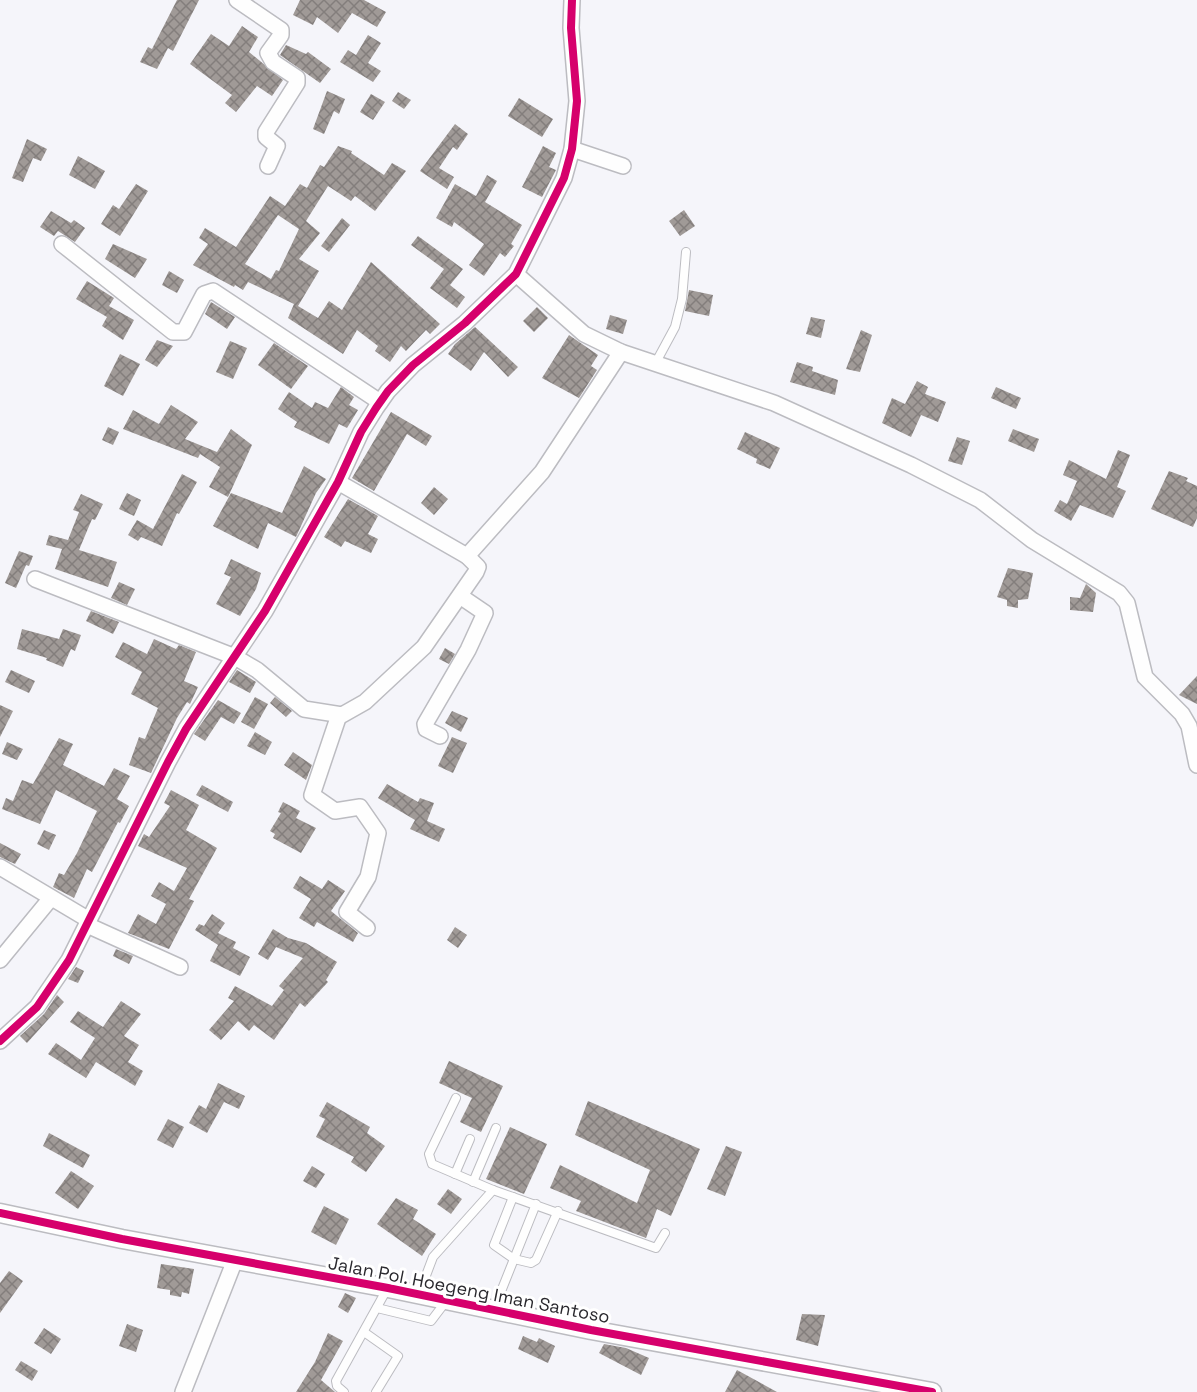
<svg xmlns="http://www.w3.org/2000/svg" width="1197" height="1392" font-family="'Space Grotesk',sans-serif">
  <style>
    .building { fill: url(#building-cross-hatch); fill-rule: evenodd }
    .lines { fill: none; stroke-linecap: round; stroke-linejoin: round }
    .service-casing { stroke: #bcbcc1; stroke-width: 10 }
    .minor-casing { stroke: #bcbcc1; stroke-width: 18 }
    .tertiary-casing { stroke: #bcbcc1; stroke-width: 21 }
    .service { stroke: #fefefe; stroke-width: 8 }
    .minor { stroke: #fefefe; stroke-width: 15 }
    .tertiary { stroke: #fefefe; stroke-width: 18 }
    .cycleway-casing { stroke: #fff; stroke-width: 11 }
    .cycleway { stroke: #d6006c; stroke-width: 8 }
    .labels { text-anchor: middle; stroke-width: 6; stroke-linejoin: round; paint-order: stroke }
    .street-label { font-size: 18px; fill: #2a292e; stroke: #fff }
  </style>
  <defs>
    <pattern id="building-cross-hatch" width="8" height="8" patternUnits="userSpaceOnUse" patternTransform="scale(1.5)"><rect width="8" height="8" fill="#a09a97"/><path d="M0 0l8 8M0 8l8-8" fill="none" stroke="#837e7c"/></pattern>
  </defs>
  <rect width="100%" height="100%" fill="#f5f5fa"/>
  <!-- building -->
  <g class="building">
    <polygon points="177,0 199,0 173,51 168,48 157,69 140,62 148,47 152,49"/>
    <polygon points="300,0 364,0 386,12 377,27 352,13 338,33 317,17 313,25 293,15"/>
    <polygon points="242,26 258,37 249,52 283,80 272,96 257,86 236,112 225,103 232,95 190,64 211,34 229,46"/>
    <polygon points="368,35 381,43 368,63 381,71 373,82 340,62 348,50 356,55"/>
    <polygon points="286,45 306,54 308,52 331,69 320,83 280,55"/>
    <polygon points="327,91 345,99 339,114 334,111 324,134 313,129"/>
    <polygon points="398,92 411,100 404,109 392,101"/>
    <polygon points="371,94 385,102 373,120 360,112"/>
    <polygon points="519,98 553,119 542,137 508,116"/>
    <polygon points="455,124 468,134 457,150 453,147 439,168 454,177 447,189 420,171"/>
    <polygon points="27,139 47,149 41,161 33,158 23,182 12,178"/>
    <path d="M338,146L352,151L351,153L384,175L392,163L406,171L375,211L355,196L351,201L328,186L306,221L320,233L299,259L319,271L298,306L318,318L329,301L342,310L371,262L440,324L430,334L426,330L406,351L401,346L390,362L375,351L378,346L357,330L343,354L288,318L294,304L248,282L243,290L235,285L234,287L193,265L208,244L199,238L205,228L236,247L270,196L285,206L300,184L307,188L320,165L324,167ZM278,215L299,229L279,271L276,270L271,279L245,264Z"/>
    <polygon points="543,146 556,153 549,167 556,170 542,197 522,187"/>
    <polygon points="78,156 105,171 95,189 69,175"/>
    <polygon points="487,175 497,181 485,202 522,225 511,244 514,246 505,257 500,253 484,276 469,265 484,244 454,222 452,227 436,218 455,184 476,196"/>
    <polygon points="136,184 148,191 120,236 101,224 113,205 119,209"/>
    <polygon points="684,210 695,226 680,236 669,221"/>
    <polygon points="51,211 71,223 74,220 85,228 75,242 58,231 54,236 40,227"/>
    <polygon points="342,218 350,225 329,252 321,246"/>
    <polygon points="418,236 463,269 450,285 465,297 457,308 430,288 444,269 411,245"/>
    <polygon points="113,244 147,259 135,278 105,259"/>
    <polygon points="169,271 184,280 177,293 162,285"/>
    <polygon points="87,281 114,298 109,306 134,320 123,340 102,326 107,317 76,299"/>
    <polygon points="689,290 713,295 709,316 685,311"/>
    <polygon points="211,302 235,317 227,329 205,314"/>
    <polygon points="537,307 548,318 534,332 523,321"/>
    <polygon points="610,315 627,320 623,334 606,329"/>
    <polygon points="811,317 825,320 821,338 806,334"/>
    <polygon points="475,327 518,367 508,377 484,352 471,371 448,354 455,344"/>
    <polygon points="861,330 872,335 860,372 846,369"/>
    <polygon points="569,335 598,355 591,366 597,370 579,398 542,378"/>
    <polygon points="157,340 173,346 157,367 145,360"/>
    <polygon points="230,341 247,348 233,379 216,372"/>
    <polygon points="274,343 308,366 291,389 258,365"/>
    <polygon points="120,354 140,364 123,396 104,386"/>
    <polygon points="797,362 813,367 812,371 838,380 835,395 790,382"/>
    <polygon points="917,381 928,387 925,394 946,402 938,422 921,415 911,437 882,423 892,398 905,404"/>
    <polygon points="341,387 354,397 349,405 358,410 347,428 339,424 329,444 294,427 297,422 278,409 289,392 312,408 315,402 328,408"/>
    <polygon points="996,387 1021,398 1016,409 991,398"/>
    <polygon points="171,405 198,422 185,439 217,452 231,429 252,445 228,497 209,487 220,467 200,454 198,458 123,429 133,410 159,424"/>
    <polygon points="391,412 432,436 426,446 407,434 374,491 352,478"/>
    <polygon points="108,427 119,432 113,445 102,440"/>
    <polygon points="1013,429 1039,439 1034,452 1008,441"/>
    <polygon points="745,432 780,448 770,469 756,463 757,459 737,449"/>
    <polygon points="957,437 970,441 962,465 948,461"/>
    <polygon points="1118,450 1130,455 1117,487 1126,491 1113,518 1080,505 1071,521 1054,511 1060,500 1067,504 1077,481 1063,475 1069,460 1106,479"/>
    <polygon points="304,466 326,479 316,493 296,537 268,523 258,549 213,526 231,493 282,513"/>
    <polygon points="1169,471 1188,478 1186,481 1197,486 1197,518 1193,527 1151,509"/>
    <polygon points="182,474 197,482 179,514 177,513 162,546 141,537 138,541 128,535 137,520 153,529"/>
    <polygon points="434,487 448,499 434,515 421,503"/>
    <polygon points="127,493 141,500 134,516 119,509"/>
    <polygon points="81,494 103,504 95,520 92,519 79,550 117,562 108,587 55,569 62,549 46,545 49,535 68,540 79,512 73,510"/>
    <polygon points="348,499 378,516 368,534 378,539 371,553 345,541 341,547 324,537"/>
    <polygon points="19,551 33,556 29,566 26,565 16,588 5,583"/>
    <polygon points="231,559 261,573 256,589 240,616 216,604 231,577 224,574"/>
    <polygon points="1008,568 1033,573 1028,599 1018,600 1018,608 1007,606 1007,600 997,597"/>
    <polygon points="119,582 135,589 127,605 111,598"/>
    <polygon points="1086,584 1096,593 1093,612 1070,610 1070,597 1080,598"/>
    <polygon points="91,611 119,622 113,634 86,621"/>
    <polygon points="22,629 59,639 63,629 81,635 75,651 71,649 63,667 46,660 47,658 17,649"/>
    <polygon points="154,639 176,649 179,645 196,652 184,681 198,687 190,704 187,702 177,718 151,773 129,765 139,737 145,739 158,708 131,694 142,672 115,657 123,642 147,654"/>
    <polygon points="445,648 455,654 449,664 439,659"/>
    <polygon points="11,670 35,681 29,693 5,682"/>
    <polygon points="237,670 256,682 250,693 229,682"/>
    <polygon points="1197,676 1197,704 1179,695"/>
    <polygon points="255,697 268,704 254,729 241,722"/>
    <polygon points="275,697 292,711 286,717 270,703"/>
    <polygon points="218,700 241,713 234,724 221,717 205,741 194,734"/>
    <polygon points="0,705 13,711 0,737"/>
    <polygon points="452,711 468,718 461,732 445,723"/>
    <polygon points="255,732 272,742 265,755 247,746"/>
    <polygon points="452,737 467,743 453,773 438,766"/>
    <polygon points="59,738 73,744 63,765 104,786 114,768 130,776 117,799 129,806 120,823 118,822 92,872 87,869 74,898 53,887 59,873 64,875 77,853 97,811 56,790 40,824 2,809 6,798 13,801 22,780 33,784"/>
    <polygon points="7,742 23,749 17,760 2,754"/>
    <polygon points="293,752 312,765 306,780 284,765"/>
    <polygon points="387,784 418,802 420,798 434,803 427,821 445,829 439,842 410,829 415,820 378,798"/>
    <polygon points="202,785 233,802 228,812 196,795"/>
    <polygon points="171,790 199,805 186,830 217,848 189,899 194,901 169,949 128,933 138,914 156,924 166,904 151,896 159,882 174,891 187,868 138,846 144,834 149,837 170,806 164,803"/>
    <polygon points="283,802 300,811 296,818 316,828 301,853 273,838 275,834 270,831 281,813 278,812"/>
    <polygon points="44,830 56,835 49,850 37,844"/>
    <polygon points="0,843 21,854 15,864 0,857"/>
    <polygon points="300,876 322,889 328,880 345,891 331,911 358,933 353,942 317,922 314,927 299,918 311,899 293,888"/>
    <polygon points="212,914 225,923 218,933 236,942 233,948 250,957 240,976 210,961 218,945 195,930 199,924 204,926"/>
    <polygon points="455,927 467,935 458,948 447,940"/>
    <polygon points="273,929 288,938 306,943 337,962 326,980 328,982 305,1007 300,1003 274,1040 254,1025 249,1031 238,1021 221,1040 209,1030 234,1001 228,998 235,986 272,1006 284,990 279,986 303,958 276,947 268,960 258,954"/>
    <polygon points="116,949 133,956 129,964 113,956"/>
    <polygon points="76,967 84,971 78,983 68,979"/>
    <polygon points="57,995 64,1002 27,1043 20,1036 44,1014"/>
    <polygon points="121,1001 141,1014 124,1036 139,1045 128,1062 143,1071 135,1086 96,1062 86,1078 48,1054 56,1043 81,1060 95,1038 70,1022 78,1011 103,1027"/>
    <polygon points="449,1061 503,1086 481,1132 460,1122 472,1098 439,1083"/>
    <polygon points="218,1083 245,1096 239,1109 224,1102 207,1133 189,1123 199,1105 206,1109"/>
    <polygon points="588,1101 700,1149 671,1216 657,1209 646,1238 576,1211 581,1201 550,1188 560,1165 637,1203 650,1170 575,1135"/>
    <polygon points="327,1102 370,1127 367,1133 385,1146 366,1172 351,1162 354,1157 316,1137 325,1119 319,1116"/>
    <polygon points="168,1119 184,1127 173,1148 157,1140"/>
    <polygon points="510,1127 547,1144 524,1194 486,1179"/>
    <polygon points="49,1133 90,1155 83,1168 43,1146"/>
    <polygon points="726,1146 742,1152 725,1196 707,1189"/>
    <polygon points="312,1166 325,1174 316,1188 303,1181"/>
    <polygon points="71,1171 94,1186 78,1209 55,1193"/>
    <polygon points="448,1189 462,1199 451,1214 437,1204"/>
    <polygon points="396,1198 418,1210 413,1219 436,1234 422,1256 377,1224"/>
    <polygon points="324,1206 349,1219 336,1245 311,1232"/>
    <polygon points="161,1264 194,1269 189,1294 182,1292 181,1297 170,1295 170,1290 157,1288"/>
    <polygon points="9,1271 23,1281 0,1313 0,1283"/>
    <polygon points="345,1293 356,1298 348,1313 338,1307"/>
    <polygon points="802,1314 825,1315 818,1346 796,1340"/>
    <polygon points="127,1324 143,1330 136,1352 119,1346"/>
    <polygon points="44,1328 61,1339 51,1354 34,1343"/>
    <polygon points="328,1333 343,1341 321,1380 335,1392 296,1392 315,1362"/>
    <polygon points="523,1336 537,1342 539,1338 555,1346 548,1363 518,1349"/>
    <polygon points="604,1344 626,1348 649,1358 641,1375 599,1353"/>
    <polygon points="21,1361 38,1371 32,1381 15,1370"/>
    <polygon points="737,1370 777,1392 725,1392"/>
  </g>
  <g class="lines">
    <!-- service casing -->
    <g class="service-casing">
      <g id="service">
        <polyline points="655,364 675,327 682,299 686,252"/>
        <polyline points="456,1098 429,1154 432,1164 493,1190 656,1248 665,1233"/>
        <polyline points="455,1174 470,1139"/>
        <polyline points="473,1182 496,1128"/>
        <polyline points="513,1197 494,1245 514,1259 531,1263 536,1260 558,1211"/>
        <polyline points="419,1294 433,1257 493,1190"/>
        <polyline points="377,1308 431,1321 447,1300"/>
        <polyline points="494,1309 536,1204"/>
        <polyline points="364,1332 398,1356 376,1392"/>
        <polyline points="344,1392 337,1386 336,1381 387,1289"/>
      </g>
    </g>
    <!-- minor casing -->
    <g class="minor-casing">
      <g id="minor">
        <polyline points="237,0 281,30 281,35 268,53 273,62 297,78 297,83 266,132 266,137 277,146 268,166"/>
        <polyline points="572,149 623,166"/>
        <polyline points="62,244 173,332 184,332 204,294 213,291 380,402"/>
        <polyline points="516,274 584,334 621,352 774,403 911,465 980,500 1032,540 1119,593 1127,603 1145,677 1182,714 1189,726 1197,765"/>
        <polyline points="338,482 467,556 542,472 621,352"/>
        <polyline points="35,579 235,657 257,670 304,709 342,715 365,702 424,647 476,572 478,567 467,556"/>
        <polyline points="339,715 312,795 335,811 360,807 378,833 368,877 347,912 367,928"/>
        <polyline points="440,736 426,729 425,724 468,650 485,613 460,596"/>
        <polyline points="0,867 89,920"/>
        <polyline points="87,925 180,967"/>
        <polyline points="0,960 51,898"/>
        <polyline points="0,1041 37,1007 69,960 168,762 186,729 265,611 338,482 361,432 376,408 388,391 413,365 465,323 516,274 564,178 572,149 577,101 571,28 572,0"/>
        <polyline points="183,1392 235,1260"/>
      </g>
    </g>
    <!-- tertiary casing -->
    <g class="tertiary-casing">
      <polyline id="tertiary" points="0,1213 122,1239 388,1288 591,1330 932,1392"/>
    </g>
    <!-- service -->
    <use href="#service" class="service"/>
    <!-- minor -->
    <use href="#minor" class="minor"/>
    <!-- tertiary -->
    <use href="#tertiary" class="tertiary"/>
    <!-- cycleway casing -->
    <g class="cycleway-casing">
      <g id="cycleway">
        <polyline points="0,1041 37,1007 69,960 168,762 186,729 265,611 338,482 361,432 376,408 388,391 413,365 465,323 516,274 564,178 572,149 577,101 571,28 572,0"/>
        <polyline points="0,1213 122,1239 388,1288 591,1330 932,1392"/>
      </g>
    </g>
    <!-- cycleway -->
    <use href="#cycleway" class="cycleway"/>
  </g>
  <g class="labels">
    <!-- street labels -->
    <g class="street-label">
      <text transform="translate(469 1290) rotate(11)" y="6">Jalan Pol. Hoegeng Iman Santoso</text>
    </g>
  </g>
</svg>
